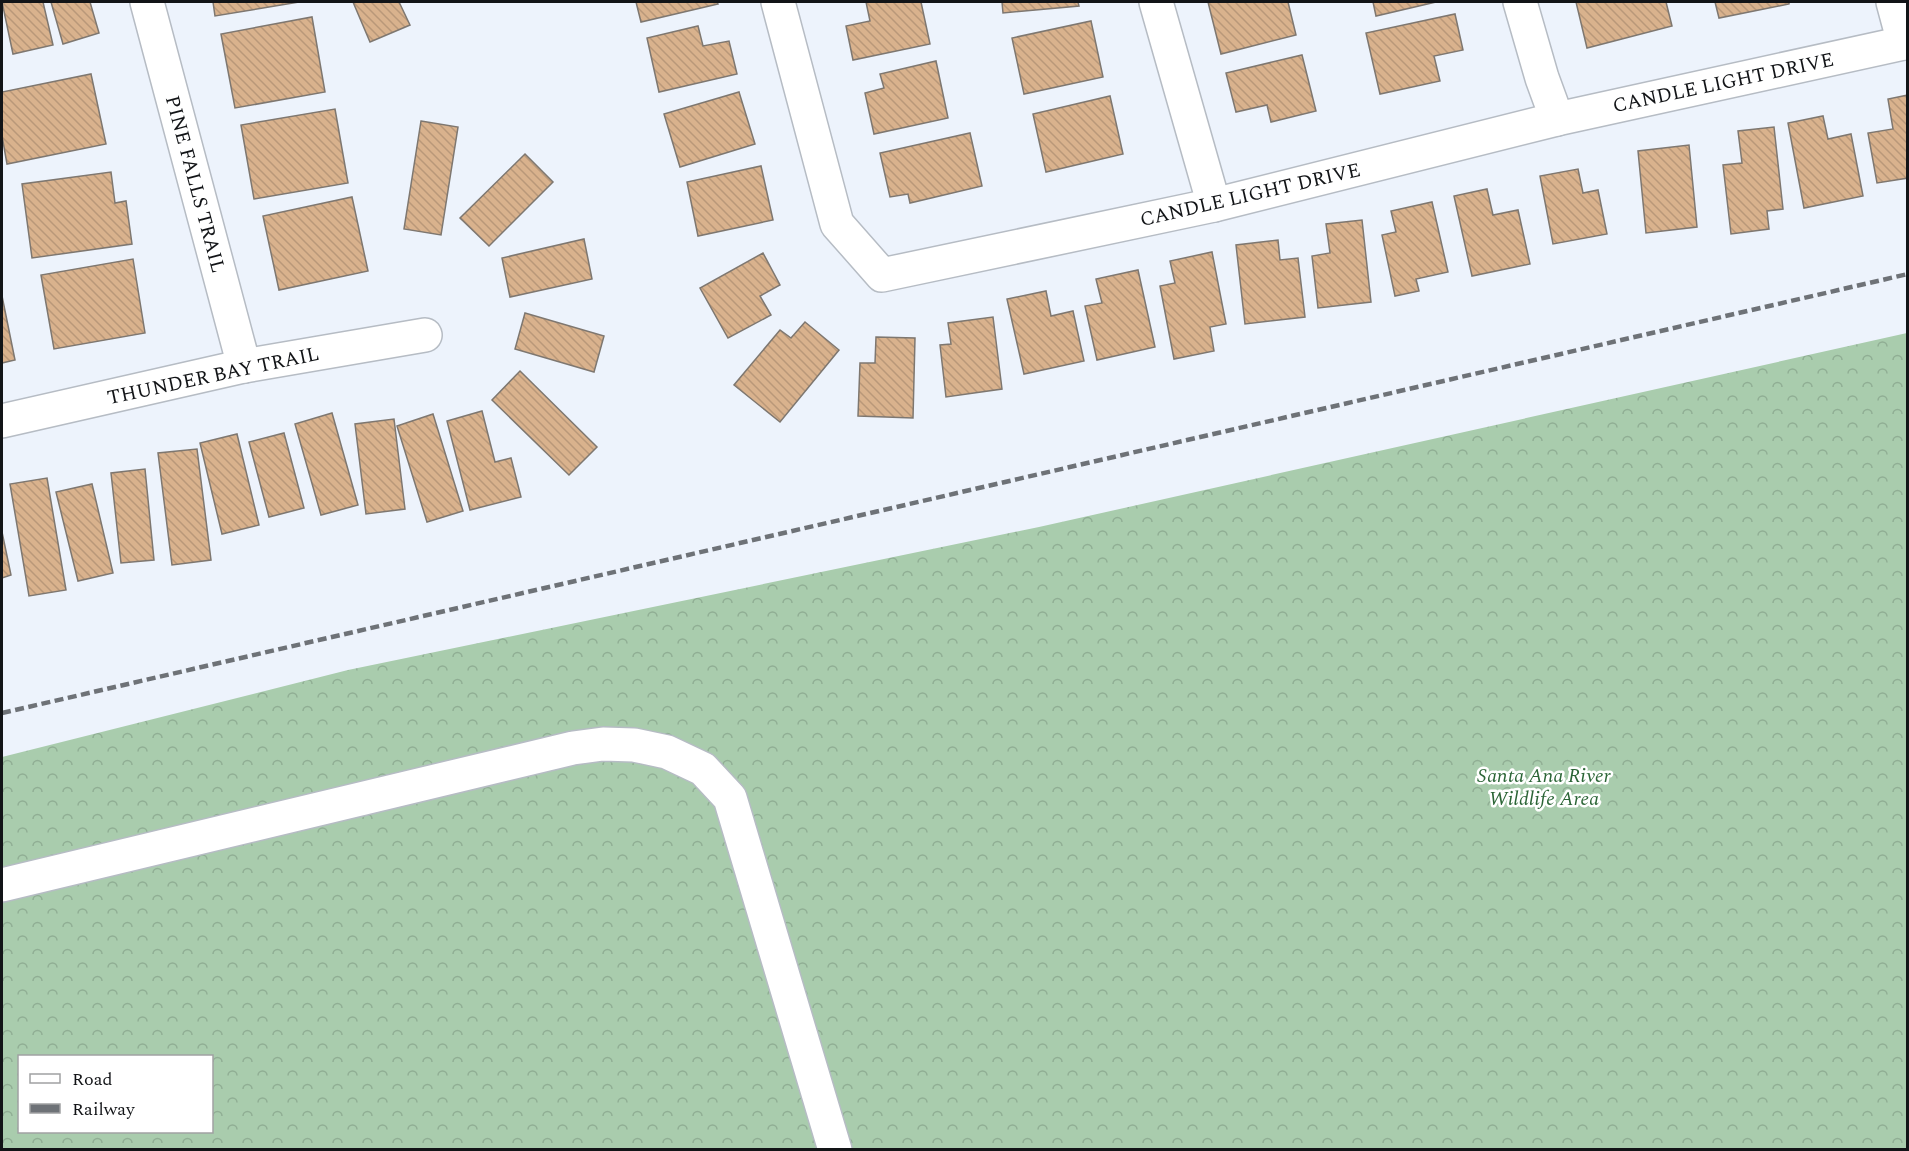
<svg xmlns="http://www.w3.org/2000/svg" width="1909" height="1151" font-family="Spectral,serif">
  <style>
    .forest { fill: url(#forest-crowns); fill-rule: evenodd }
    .building { fill: url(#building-back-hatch); stroke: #7e7770; stroke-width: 1.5 }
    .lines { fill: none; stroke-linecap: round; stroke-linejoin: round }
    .minor-casing { stroke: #b6bcc4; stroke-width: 36 }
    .minor { stroke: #fff; stroke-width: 33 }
    .rail { stroke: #6e7277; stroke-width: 4.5; stroke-dasharray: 9 4.5; stroke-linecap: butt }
    .labels { text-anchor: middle; stroke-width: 5; stroke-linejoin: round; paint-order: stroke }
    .street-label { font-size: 20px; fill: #121417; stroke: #fff }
    .park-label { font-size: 20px; font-style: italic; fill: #2b6536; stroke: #fff }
  </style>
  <defs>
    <pattern id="forest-crowns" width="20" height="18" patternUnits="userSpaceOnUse" patternTransform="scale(1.5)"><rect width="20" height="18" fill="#a9ccad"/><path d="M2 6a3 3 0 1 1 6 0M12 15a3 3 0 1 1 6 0" fill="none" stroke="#90ae94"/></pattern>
    <pattern id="building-back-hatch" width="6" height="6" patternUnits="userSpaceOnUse" patternTransform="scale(1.5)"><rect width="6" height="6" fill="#d9b28d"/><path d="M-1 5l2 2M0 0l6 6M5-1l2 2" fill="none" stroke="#b99879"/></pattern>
  </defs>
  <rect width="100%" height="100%" fill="#edf3fc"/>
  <!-- forest -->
  <path class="forest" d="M1907,333V1149L2,1150V757L348,670L1039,527ZM20,1056H212V1132H20Z"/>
  <!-- building -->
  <g class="building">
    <polygon points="2,2 43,2 53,45 13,54"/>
    <polygon points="51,2 90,2 99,33 63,44"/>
    <polygon points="213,2 299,2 215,16"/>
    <polygon points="353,2 399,2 410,25 370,42"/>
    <polygon points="636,2 717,2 718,4 641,22"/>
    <polygon points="866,2 921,2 930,44 853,60 846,26 870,21"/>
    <polygon points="1002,2 1078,2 1079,6 1003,13"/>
    <polygon points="1208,2 1288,2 1296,35 1221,54"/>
    <polygon points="1373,2 1436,2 1376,16"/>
    <polygon points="1576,2 1666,2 1672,26 1587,48"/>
    <polygon points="1715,2 1789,2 1789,4 1719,18"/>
    <polygon points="1455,14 1463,50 1434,56 1440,81 1380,94 1366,33"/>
    <polygon points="312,17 325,92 235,108 221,34"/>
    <polygon points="1091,21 1103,77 1024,94 1012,38"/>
    <polygon points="698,26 703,46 729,41 737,74 659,92 647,38"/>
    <polygon points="1302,55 1316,111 1271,122 1267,105 1236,112 1226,73"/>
    <polygon points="936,61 948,118 874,134 865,93 884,88 880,74"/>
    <polygon points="91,74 106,144 7,164 2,136 2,92"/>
    <polygon points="739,92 755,144 680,167 664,114"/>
    <polygon points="1908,95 1908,178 1877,183 1868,133 1893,129 1888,99"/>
    <polygon points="1110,96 1123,154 1046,172 1033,114"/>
    <polygon points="335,109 348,183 254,199 241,125"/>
    <polygon points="1823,116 1828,139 1851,134 1863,196 1804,208 1788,123"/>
    <polygon points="421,121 458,127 441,235 404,229"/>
    <polygon points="1774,127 1783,209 1767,211 1769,229 1731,234 1723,165 1742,163 1738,131"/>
    <polygon points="970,133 982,186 910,203 908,194 890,197 880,153"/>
    <polygon points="1689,145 1697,227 1646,233 1638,151"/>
    <polygon points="525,154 553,182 489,246 460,218"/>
    <polygon points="761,166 773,220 698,236 687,182"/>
    <polygon points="1578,169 1583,193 1598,190 1607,234 1553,244 1540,176"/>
    <polygon points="111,172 115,203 126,201 132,244 32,258 22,184"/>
    <polygon points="1487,189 1493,215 1518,210 1530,264 1472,276 1454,196"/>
    <polygon points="352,197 368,271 279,290 263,216"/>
    <polygon points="1432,202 1448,272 1416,279 1419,291 1395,296 1382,235 1396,232 1391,211"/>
    <polygon points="1362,220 1371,302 1318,308 1312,256 1330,253 1326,224"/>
    <polygon points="584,239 592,279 510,297 502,258"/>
    <polygon points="1278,240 1280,260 1298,258 1305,317 1245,324 1236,245"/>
    <polygon points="1212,252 1226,324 1210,327 1214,351 1174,359 1160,286 1175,283 1170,261"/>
    <polygon points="763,253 780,285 760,296 771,315 728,338 700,288"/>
    <polygon points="133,259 145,333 54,349 41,275"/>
    <polygon points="1138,270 1155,347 1097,360 1085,306 1102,303 1096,279"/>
    <polygon points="1046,291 1051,316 1073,311 1084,361 1024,374 1007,299"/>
    <polygon points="2,296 15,360 2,363"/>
    <polygon points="525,313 604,336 594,372 515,349"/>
    <polygon points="993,317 1002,389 946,397 940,345 951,344 948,323"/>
    <polygon points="805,322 839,350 780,422 734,385 780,330 791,338"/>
    <polygon points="876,337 915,338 913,418 858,416 860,363 875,363"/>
    <polygon points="520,371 597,447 569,475 492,400"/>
    <polygon points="482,411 495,462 511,458 521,497 470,510 447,421"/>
    <polygon points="332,413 358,505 321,515 295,424"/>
    <polygon points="433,414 463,511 427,522 397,426"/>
    <polygon points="394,419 405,509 366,514 355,424"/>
    <polygon points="284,433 304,508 269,517 249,442"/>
    <polygon points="237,434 259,525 222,534 200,443"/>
    <polygon points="197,449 211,560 172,565 158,453"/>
    <polygon points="145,469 154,560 121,563 111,473"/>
    <polygon points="47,478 66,590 29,596 10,484"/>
    <polygon points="92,484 113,573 78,581 56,492"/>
    <polygon points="2,532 11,575 2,578"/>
  </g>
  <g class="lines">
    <!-- minor casing -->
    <g class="minor-casing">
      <g id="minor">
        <polyline points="147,2 244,366"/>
        <polyline points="778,2 837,224 882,275 1214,205 1557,119 1908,42"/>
        <polyline points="1156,2 1214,205"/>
        <polyline points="1520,2 1542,78 1557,119"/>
        <polyline points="1893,2 1904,43"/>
        <polyline points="2,421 244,366 425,335"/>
        <polyline points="2,885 573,748 603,744 634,745 667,752 703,769 730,798 835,1150"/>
      </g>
    </g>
    <!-- minor -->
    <use href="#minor" class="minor"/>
    <!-- rail -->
    <polyline class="rail" points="2,713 1908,274"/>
  </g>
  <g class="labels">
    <!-- street labels -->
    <g class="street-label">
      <text transform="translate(1723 82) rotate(-12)" y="7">CANDLE LIGHT DRIVE</text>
      <text transform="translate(196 184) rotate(75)" y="7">PINE FALLS TRAIL</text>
      <text transform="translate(1250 194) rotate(-13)" y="7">CANDLE LIGHT DRIVE</text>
      <text transform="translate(213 375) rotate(-12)" y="7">THUNDER BAY TRAIL</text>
    </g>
    <!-- park labels -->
    <g class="park-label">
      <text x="1544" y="782">Santa Ana River<tspan x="1544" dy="23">Wildlife Area</tspan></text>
    </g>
  </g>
  <!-- border -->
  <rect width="1909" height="1151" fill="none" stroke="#121417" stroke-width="6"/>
  <!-- legend -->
  <rect x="18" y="1055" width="195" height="78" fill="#ffffff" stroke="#a0a1a2" stroke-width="1.5"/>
  <rect x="30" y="1074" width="30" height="9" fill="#ffffff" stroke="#a0a1a2" stroke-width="1.5"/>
  <text x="72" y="1085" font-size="18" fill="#121417">Road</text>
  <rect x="30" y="1104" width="30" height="9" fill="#6e7277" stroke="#a0a1a2" stroke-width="1.5"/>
  <text x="72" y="1115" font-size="18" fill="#121417">Railway</text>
</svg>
